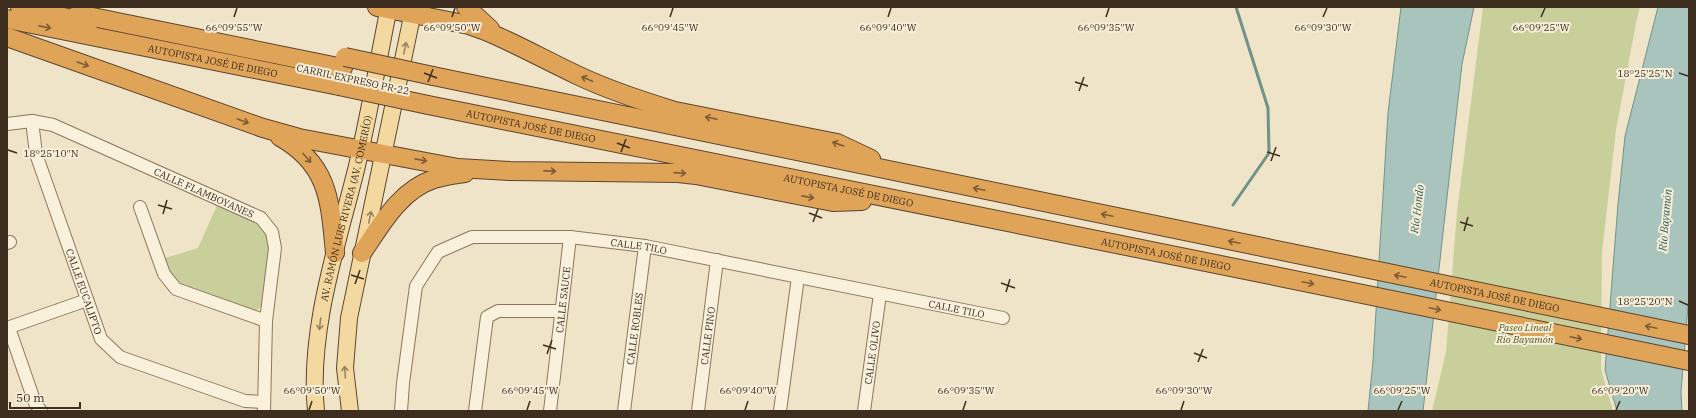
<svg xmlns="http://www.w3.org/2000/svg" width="1696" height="418" font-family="'IBM Plex Serif',serif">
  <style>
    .green { fill: #c9cf9b }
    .water { fill: #a9c4bc; stroke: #6f938a }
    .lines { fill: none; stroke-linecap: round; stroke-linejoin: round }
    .stream { stroke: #6f938a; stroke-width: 3 }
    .minor-casing { stroke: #8d765c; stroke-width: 14 }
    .major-casing { stroke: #5b4430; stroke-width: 18 }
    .highway-casing { stroke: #5b4430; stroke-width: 20 }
    .minor { stroke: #faf1dc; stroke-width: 12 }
    .major { stroke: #f3d9a0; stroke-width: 16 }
    .highway { stroke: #e0a458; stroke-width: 18 }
    .highway-bridge-casing { stroke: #5b4430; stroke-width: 20; stroke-linecap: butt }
    .highway-bridge { stroke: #e0a458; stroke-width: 18 }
    .oneway { stroke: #7e5d36 }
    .oneway2 { stroke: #988460 }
    .ticks { fill: none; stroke: #3d2e20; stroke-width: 1.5 }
    .labels { text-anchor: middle; stroke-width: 4; stroke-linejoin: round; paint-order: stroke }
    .street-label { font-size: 10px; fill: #3d2e20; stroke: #f7eed8 }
    .park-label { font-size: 10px; font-style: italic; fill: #4d5a26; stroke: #f7eed8 }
    .water-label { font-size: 11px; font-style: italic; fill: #2f5d5a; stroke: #f7eed8 }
    .ticks-label { font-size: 10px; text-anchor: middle; fill: #3d2e20; stroke: #f7eed8; stroke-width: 4; stroke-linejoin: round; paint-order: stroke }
  </style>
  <rect width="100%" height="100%" fill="#f0e4c8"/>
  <!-- green -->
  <g class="green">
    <polygon points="1483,7 1640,7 1636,23 1616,130 1602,252 1601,369 1613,411 1432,411 1446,352 1457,212"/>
    <path d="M218,203L265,226L271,251L264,301C261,307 260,310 253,311L185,288L172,276L165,258L198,248Z"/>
  </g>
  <!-- water -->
  <g class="water">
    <polygon points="1401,7 1474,7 1462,64 1423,411 1368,411 1373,361 1388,113"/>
    <polygon points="1658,7 1689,7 1689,294 1681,392 1682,411 1617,411 1605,370 1618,204 1625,136"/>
  </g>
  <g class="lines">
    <!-- stream -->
    <polyline class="stream" points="1233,205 1269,153 1268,108 1236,7"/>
    <!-- minor casing -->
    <g class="minor-casing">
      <g id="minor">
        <path id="s1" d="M32,121L36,154L101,339L120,357L245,401L263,402"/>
        <path id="s2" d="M7,124L32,121L53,125L261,218L272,232L275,248L266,321L264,411"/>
        <polyline points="140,207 164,274 176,289 266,321"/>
        <polyline points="7,243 10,242"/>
        <polyline points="7,328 87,300"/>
        <polyline points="9,328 35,403 41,411"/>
        <path id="s3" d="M401,411L403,383L416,286L438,252L472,237H570L645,246L1003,318"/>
        <polyline points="475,411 487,317 498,311 561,311"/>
        <path id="s4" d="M550,411L570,237"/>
        <path id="s5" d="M624,411L645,246"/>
        <path id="s6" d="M698,411L717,260"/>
        <polyline points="780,411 798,277"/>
        <path id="s7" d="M864,411L880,294"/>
      </g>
    </g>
    <!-- major casing -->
    <g class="major-casing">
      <g id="major">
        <path id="s8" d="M316,411C308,332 337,246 356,170C369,116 378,61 389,7"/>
        <polyline points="350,411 345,368 349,318 414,7"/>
      </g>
    </g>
    <!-- highway casing -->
    <g class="highway-casing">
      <g id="highway">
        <polyline points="20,7 89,23"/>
        <path d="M377,7L469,25L483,30C515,43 545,60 577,75C608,90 642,101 675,111L837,143L871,159"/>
        <polyline points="466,7 490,29"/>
        <polyline points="78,14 343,68"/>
        <path id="s9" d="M7,19L339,86"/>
        <polyline points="7,37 263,128 299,138 458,168 510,171 678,173 696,175 833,202 862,201"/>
        <path id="s10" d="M433,76L1689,335"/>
        <path id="s11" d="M428,105L1270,275L1689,361"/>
        <path d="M280,137C330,165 330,203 335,253"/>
        <path d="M362,253C381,225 400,190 434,179C444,176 455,174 465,173"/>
      </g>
    </g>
    <!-- minor -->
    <use href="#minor" class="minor"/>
    <!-- major -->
    <use href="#major" class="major"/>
    <!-- highway -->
    <use href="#highway" class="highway"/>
    <!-- highway-bridge casing -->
    <g class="highway-bridge-casing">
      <g id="highway-bridge">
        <polyline points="345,57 433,76"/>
        <polyline points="339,86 428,105"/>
      </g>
    </g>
    <!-- highway-bridge -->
    <use href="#highway-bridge" class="highway-bridge"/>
  </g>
  <!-- one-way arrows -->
  <defs><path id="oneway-shaft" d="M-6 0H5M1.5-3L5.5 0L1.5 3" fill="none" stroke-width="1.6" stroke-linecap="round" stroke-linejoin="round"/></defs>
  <g class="oneway">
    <use href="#oneway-shaft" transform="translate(45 27) rotate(11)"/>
    <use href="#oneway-shaft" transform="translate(83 64) rotate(20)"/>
    <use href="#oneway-shaft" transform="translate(587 79) rotate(-157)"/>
    <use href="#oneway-shaft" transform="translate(711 118) rotate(-169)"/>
    <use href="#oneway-shaft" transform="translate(243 121) rotate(20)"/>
    <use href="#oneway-shaft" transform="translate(838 144) rotate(-161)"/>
    <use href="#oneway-shaft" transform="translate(307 158) rotate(49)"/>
    <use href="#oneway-shaft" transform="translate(421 160) rotate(11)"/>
    <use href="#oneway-shaft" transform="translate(550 171) rotate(1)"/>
    <use href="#oneway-shaft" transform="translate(680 173) rotate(4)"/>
    <use href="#oneway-shaft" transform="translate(979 189) rotate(-168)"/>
    <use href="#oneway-shaft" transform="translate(808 197) rotate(11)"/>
    <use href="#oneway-shaft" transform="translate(1107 215) rotate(-168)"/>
    <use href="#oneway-shaft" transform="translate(1234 242) rotate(-168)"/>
    <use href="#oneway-shaft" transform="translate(1400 276) rotate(-168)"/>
    <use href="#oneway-shaft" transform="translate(1308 283) rotate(12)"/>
    <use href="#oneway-shaft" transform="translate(1435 309) rotate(12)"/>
    <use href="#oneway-shaft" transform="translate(1651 327) rotate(-168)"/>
    <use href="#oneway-shaft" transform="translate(1576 338) rotate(12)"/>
  </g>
  <g class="oneway2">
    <use href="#oneway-shaft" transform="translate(405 48) rotate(-78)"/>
    <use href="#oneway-shaft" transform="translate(370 217) rotate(-78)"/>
    <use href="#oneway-shaft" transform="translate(320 324) rotate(97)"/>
    <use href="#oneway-shaft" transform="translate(345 372) rotate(-94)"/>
  </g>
  <!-- ticks -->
  <path class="ticks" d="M234,17L237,8M452,17L455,8M670,17L673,8M888,17L891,8M1106,17L1109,8M1323,17L1327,8M1541,17L1545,8M424,73L437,78M1679,73L1688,76M428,82L433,69M1075,82L1088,86M1079,91L1084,77M617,143L630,148M8,150L17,153M621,152L626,139M1267,152L1280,156M1271,161L1276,147M158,205L172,209M809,213L822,218M163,214L167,200M813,222L818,209M1460,222L1473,226M1464,231L1468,217M351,275L364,279M1001,283L1015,288M355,284L360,270M1006,292L1010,279M1679,301L1688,305M543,345L556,349M1194,353L1207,358M547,354L552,340M1198,362L1203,349M309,410L312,401M527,410L530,401M745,410L748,401M963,410L966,401M1181,410L1184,401M1398,410L1402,401M1616,410L1620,401"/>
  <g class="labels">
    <!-- street labels -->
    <g class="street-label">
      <text dy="4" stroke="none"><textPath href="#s9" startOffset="210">AUTOPISTA JOSÉ DE DIEGO</textPath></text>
      <text transform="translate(353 79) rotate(12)" y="4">CARRIL EXPRESO PR-22</text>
      <text dy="4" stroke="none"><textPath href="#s11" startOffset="105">AUTOPISTA JOSÉ DE DIEGO</textPath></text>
      <text dy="4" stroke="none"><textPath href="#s11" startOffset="429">AUTOPISTA JOSÉ DE DIEGO</textPath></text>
      <text dy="4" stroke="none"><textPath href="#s2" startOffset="212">CALLE FLAMBOYANES</textPath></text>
      <text dy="4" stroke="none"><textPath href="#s8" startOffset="206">AV. RAMÓN LUIS RIVERA (AV. COMERÍO)</textPath></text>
      <text dy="4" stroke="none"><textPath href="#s3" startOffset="371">CALLE TILO</textPath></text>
      <text dy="4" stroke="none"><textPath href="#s11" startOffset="753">AUTOPISTA JOSÉ DE DIEGO</textPath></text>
      <text dy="4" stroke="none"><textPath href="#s1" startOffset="179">CALLE EUCALIPTO</textPath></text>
      <text dy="4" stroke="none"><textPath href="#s10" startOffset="1084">AUTOPISTA JOSÉ DE DIEGO</textPath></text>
      <text dy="4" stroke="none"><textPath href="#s4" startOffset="112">CALLE SAUCE</textPath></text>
      <text dy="4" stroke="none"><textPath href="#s3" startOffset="695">CALLE TILO</textPath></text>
      <text dy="4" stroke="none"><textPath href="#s5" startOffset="83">CALLE ROBLES</textPath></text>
      <text dy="4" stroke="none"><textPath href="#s6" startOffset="76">CALLE PINO</textPath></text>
      <text dy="4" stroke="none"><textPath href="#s7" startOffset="59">CALLE OLIVO</textPath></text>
    </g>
    <!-- park labels -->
    <g class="park-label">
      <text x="1525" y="331">Paseo Lineal<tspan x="1525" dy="12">Río Bayamón</tspan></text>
    </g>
    <!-- water labels -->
    <g class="water-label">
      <text transform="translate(1417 209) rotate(-83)" y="4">Río Hondo</text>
      <text transform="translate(1665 220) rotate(-85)" y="4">Río Bayamón</text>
    </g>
  </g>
  <g class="ticks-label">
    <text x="1106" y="31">66°09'35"W</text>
    <text x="234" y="31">66°09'55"W</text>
    <text x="452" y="31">66°09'50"W</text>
    <text x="670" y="31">66°09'45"W</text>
    <text x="888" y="31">66°09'40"W</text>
    <text x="1323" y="31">66°09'30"W</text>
    <text x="1541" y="31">66°09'25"W</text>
    <text x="1645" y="77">18°25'25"N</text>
    <text x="51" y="157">18°25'10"N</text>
    <text x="1645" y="305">18°25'20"N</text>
    <text x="312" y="394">66°09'50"W</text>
    <text x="530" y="394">66°09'45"W</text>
    <text x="748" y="394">66°09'40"W</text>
    <text x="966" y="394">66°09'35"W</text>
    <text x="1184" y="394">66°09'30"W</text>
    <text x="1402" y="394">66°09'25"W</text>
    <text x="1620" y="394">66°09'20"W</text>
  </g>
  <!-- border -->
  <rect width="1696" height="418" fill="none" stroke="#3d2e20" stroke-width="16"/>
  <!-- scale -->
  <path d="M10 402v6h70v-6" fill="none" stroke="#3d2e20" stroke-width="2"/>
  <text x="16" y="402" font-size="12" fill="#3d2e20" stroke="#f7eed8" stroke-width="3" paint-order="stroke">50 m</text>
</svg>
